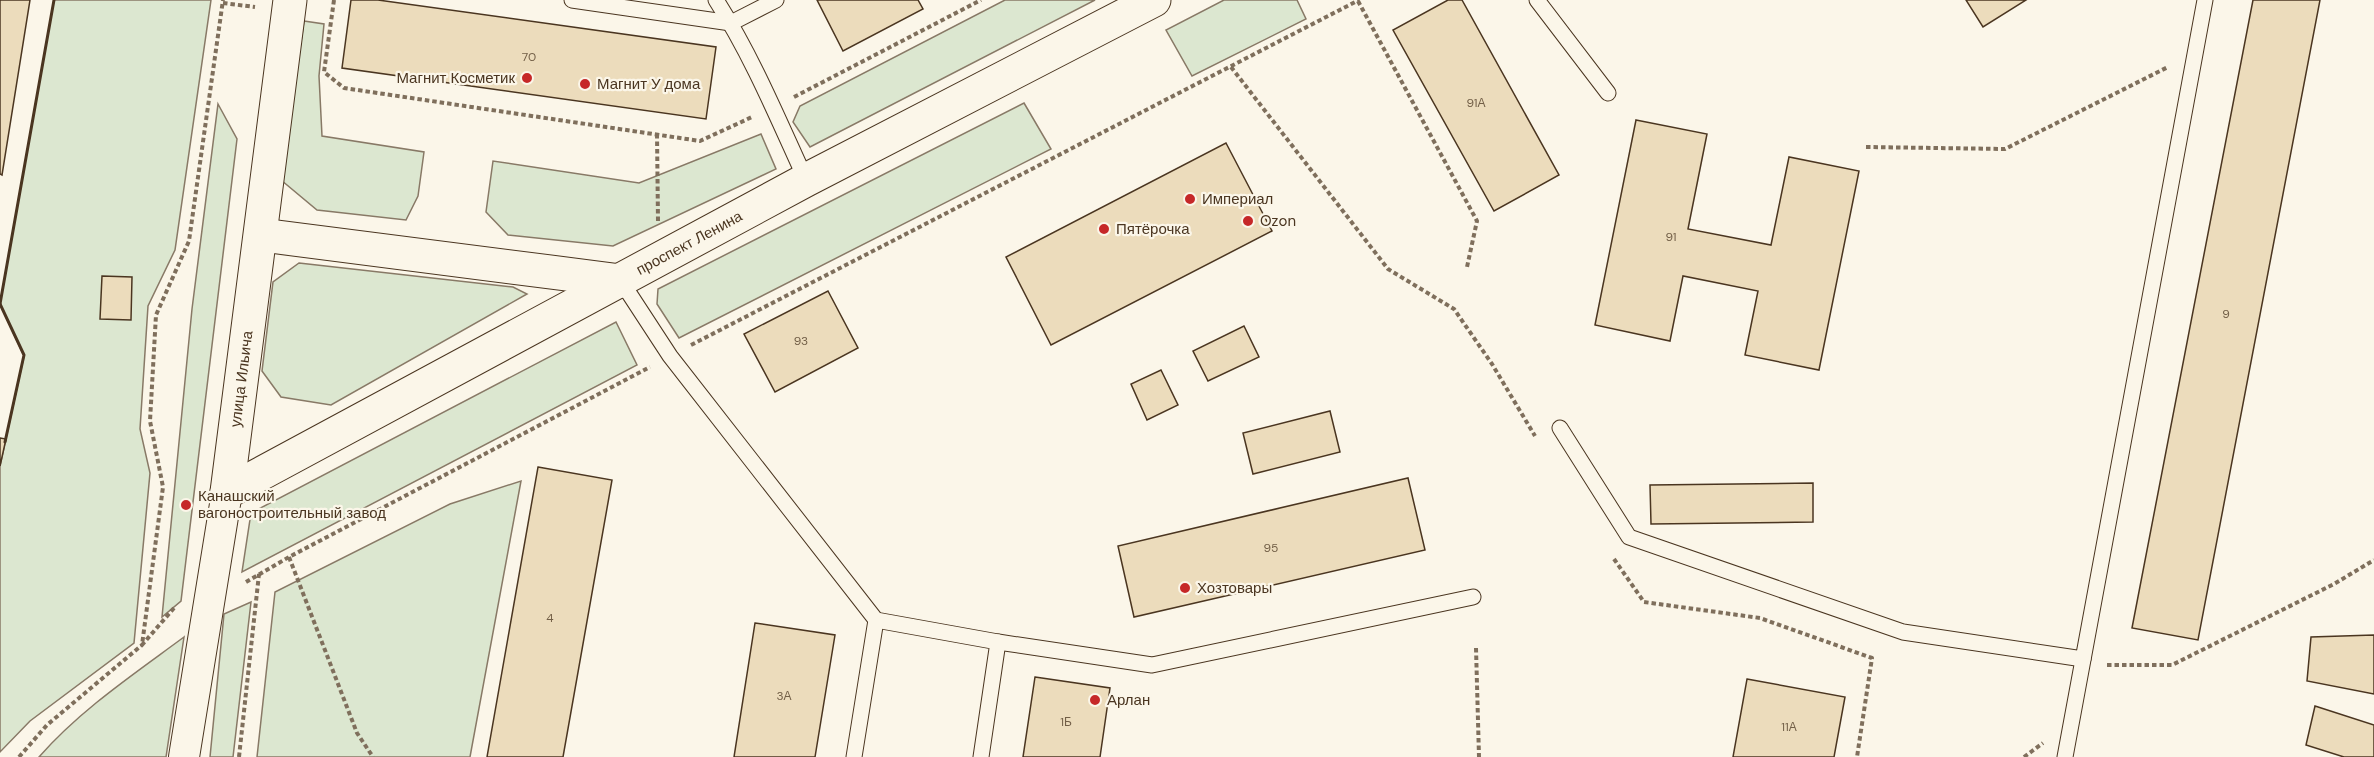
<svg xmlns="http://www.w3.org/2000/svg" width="2374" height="757" font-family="'DM Sans',sans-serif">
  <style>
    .green { fill: #dce7d0; stroke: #887966; stroke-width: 1.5 }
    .building { fill: #ecdcbc; stroke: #4a3520; stroke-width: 1.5 }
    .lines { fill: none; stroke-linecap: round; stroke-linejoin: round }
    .lane-casing { stroke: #4a3520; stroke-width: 17 }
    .street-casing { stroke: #4a3520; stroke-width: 32 }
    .secondary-casing { stroke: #4a3520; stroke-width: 35 }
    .path { stroke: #7f6f5c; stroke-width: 4; stroke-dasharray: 4.5 3; stroke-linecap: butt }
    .lane { stroke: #fbf6e9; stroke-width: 15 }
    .street { stroke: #fbf6e9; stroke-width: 30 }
    .secondary { stroke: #fbf6e9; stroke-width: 33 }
    .wall { stroke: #4a3520; stroke-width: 3 }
    .poi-dot { fill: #c62828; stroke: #fbf6e9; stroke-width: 2 }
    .labels { text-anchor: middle; stroke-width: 4.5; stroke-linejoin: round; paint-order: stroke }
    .number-label { font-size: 12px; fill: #725f47 }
    .poi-label { font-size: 15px; fill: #4a3520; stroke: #fbf6e9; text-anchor: start }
    .street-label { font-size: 15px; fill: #4a3520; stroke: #fbf6e9 }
  </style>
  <rect width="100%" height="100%" fill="#fbf6e9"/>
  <!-- green -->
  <g class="green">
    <polygon points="54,0 211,0 175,250 148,306 140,429 150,473 134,643 30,721 0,752 0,466 24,356 0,304"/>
    <polygon points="1005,0 1095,0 810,147 793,122 800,106"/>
    <polygon points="1224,0 1297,0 1306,19 1192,76 1166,30"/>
    <polygon points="304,21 324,24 319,76 322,136 424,152 418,196 406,220 317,210 281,180"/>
    <polygon points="1024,103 1051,149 679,338 657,304 658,289"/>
    <polygon points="218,104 237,139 181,601 162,617 192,309"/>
    <polygon points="761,134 776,169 613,246 508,235 486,212 493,161 639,183"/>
    <polygon points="299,263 513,287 527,294 331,405 281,397 262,371 273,282"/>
    <polygon points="616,322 637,365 242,572 251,513"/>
    <polygon points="521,481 470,757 257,757 275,592 450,504"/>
    <polygon points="251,602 233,757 210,757 224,614"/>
    <path d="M184,637L166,757H39C80,710 134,674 184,637Z"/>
  </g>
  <!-- building -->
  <g class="building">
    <polygon points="0,0 30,0 2,175 0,174"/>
    <polygon points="351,0 378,0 716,47 706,119 342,68"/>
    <polygon points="817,0 918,0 923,9 843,51"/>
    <polygon points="1448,0 1462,0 1559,175 1494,211 1393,30"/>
    <polygon points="1966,0 2026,0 1983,27"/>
    <polygon points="2253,0 2320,0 2198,640 2132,628"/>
    <polygon points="1636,120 1707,134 1688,229 1771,245 1789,157 1859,171 1819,370 1745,355 1758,291 1683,276 1670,341 1595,325"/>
    <polygon points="1226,143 1272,231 1051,345 1006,257"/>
    <polygon points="102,276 132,277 131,320 100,319"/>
    <polygon points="828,291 858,348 775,392 744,334"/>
    <polygon points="1244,326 1259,357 1208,381 1193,351"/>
    <polygon points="1161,370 1178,405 1147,420 1131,384"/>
    <polygon points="1330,411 1340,452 1253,474 1243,433"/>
    <polygon points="0,438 6,439 0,466"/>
    <polygon points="538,467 612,480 563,757 487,757"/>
    <polygon points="1408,478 1425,550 1134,617 1118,546"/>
    <polygon points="1813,483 1813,522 1651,524 1650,485"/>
    <polygon points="755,623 835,635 815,757 734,757"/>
    <polygon points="2374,635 2374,694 2307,681 2311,637"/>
    <polygon points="1035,677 1110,688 1100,757 1023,757"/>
    <polygon points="1747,679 1845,697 1834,757 1733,757"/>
    <polygon points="2315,706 2374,725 2374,757 2344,757 2306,745"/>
  </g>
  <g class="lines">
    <!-- lane casing -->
    <g class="lane-casing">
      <g id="lane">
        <polyline points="572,0 731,23 776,0"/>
        <path d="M716,0C752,56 778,119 806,180"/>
        <polyline points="1537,0 1608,93"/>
        <polyline points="621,281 670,356 876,620 998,642 981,757"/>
        <polyline points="1560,428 1629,537 1903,632 2083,659"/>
        <polyline points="998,642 1152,665 1473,597"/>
        <polyline points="854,757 876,620"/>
        <polyline points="2065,757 2205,0"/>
      </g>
    </g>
    <!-- street casing -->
    <g class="street-casing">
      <polyline id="street" points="184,757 227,492"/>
    </g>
    <!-- secondary casing -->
    <g class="secondary-casing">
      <g id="secondary">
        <polyline points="262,235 621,281"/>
        <path id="s1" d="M227,492L806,180L1154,0"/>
        <path id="s2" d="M227,492L290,0"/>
      </g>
    </g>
    <!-- path -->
    <g class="path">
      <polyline points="334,0 324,72 344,88 700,141 752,117"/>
      <polyline points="1358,1 1477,221 1467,267"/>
      <polyline points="223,3 255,7"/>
      <polyline points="1231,67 1388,269 1454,309 1492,364 1535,436"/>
      <polyline points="794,97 981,0"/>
      <polyline points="657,134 658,221"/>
      <polyline points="1866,147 2005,149 2168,67"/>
      <polyline points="691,345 1359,0"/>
      <polyline points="289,557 357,733 373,757"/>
      <polyline points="1614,559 1644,602 1760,618 1872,658 1857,757"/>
      <polyline points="246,582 289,557 650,367"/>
      <polyline points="174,608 142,645 163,487 150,421 156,315 189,241 223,0"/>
      <polyline points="1476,648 1479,757"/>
      <polyline points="2107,665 2172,665 2334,584 2374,560"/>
      <polyline points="19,757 47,725 142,645"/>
      <polyline points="239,757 259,574"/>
      <polyline points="2024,757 2043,743"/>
    </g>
    <!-- lane -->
    <use href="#lane" class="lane"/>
    <!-- street -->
    <use href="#street" class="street"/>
    <!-- secondary -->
    <use href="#secondary" class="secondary"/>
    <!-- wall -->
    <g class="wall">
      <polyline points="0,304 54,0"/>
      <polyline points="0,304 24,355 5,442"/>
    </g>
  </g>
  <!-- markers -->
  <g class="poi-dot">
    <circle cx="527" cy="78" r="6"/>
    <circle cx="585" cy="84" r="6"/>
    <circle cx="1190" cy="199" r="6"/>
    <circle cx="1248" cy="221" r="6"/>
    <circle cx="1104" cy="229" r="6"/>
    <circle cx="186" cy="505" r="6"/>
    <circle cx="1185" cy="588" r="6"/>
    <circle cx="1095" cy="700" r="6"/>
  </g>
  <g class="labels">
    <!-- number labels -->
    <g class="number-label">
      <text x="529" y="61">70</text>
      <text x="1476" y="107">91А</text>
      <text x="1671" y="241">91</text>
      <text x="2226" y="318">9</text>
      <text x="801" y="345">93</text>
      <text x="1271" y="552">95</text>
      <text x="550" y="622">4</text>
      <text x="784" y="700">3А</text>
      <text x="1066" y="726">1Б</text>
      <text x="1789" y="731">11А</text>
    </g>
    <!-- poi labels -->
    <g class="poi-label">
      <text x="515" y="83" text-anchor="end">Магнит Косметик</text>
      <text x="597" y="89">Магнит У дома</text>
      <text x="1202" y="204">Империал</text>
      <text x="1260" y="226">Ozon</text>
      <text x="1116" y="234">Пятёрочка</text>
      <text x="198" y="501">Канашский<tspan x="198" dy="17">вагоностроительный завод</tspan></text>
      <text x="1197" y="593">Хозтовары</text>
      <text x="1107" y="705">Арлан</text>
    </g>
    <!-- street labels -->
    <g class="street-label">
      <text dy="5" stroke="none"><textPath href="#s1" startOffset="525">проспект Ленина</textPath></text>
      <text dy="5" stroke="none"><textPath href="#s2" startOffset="114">улица Ильича</textPath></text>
    </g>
  </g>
</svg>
